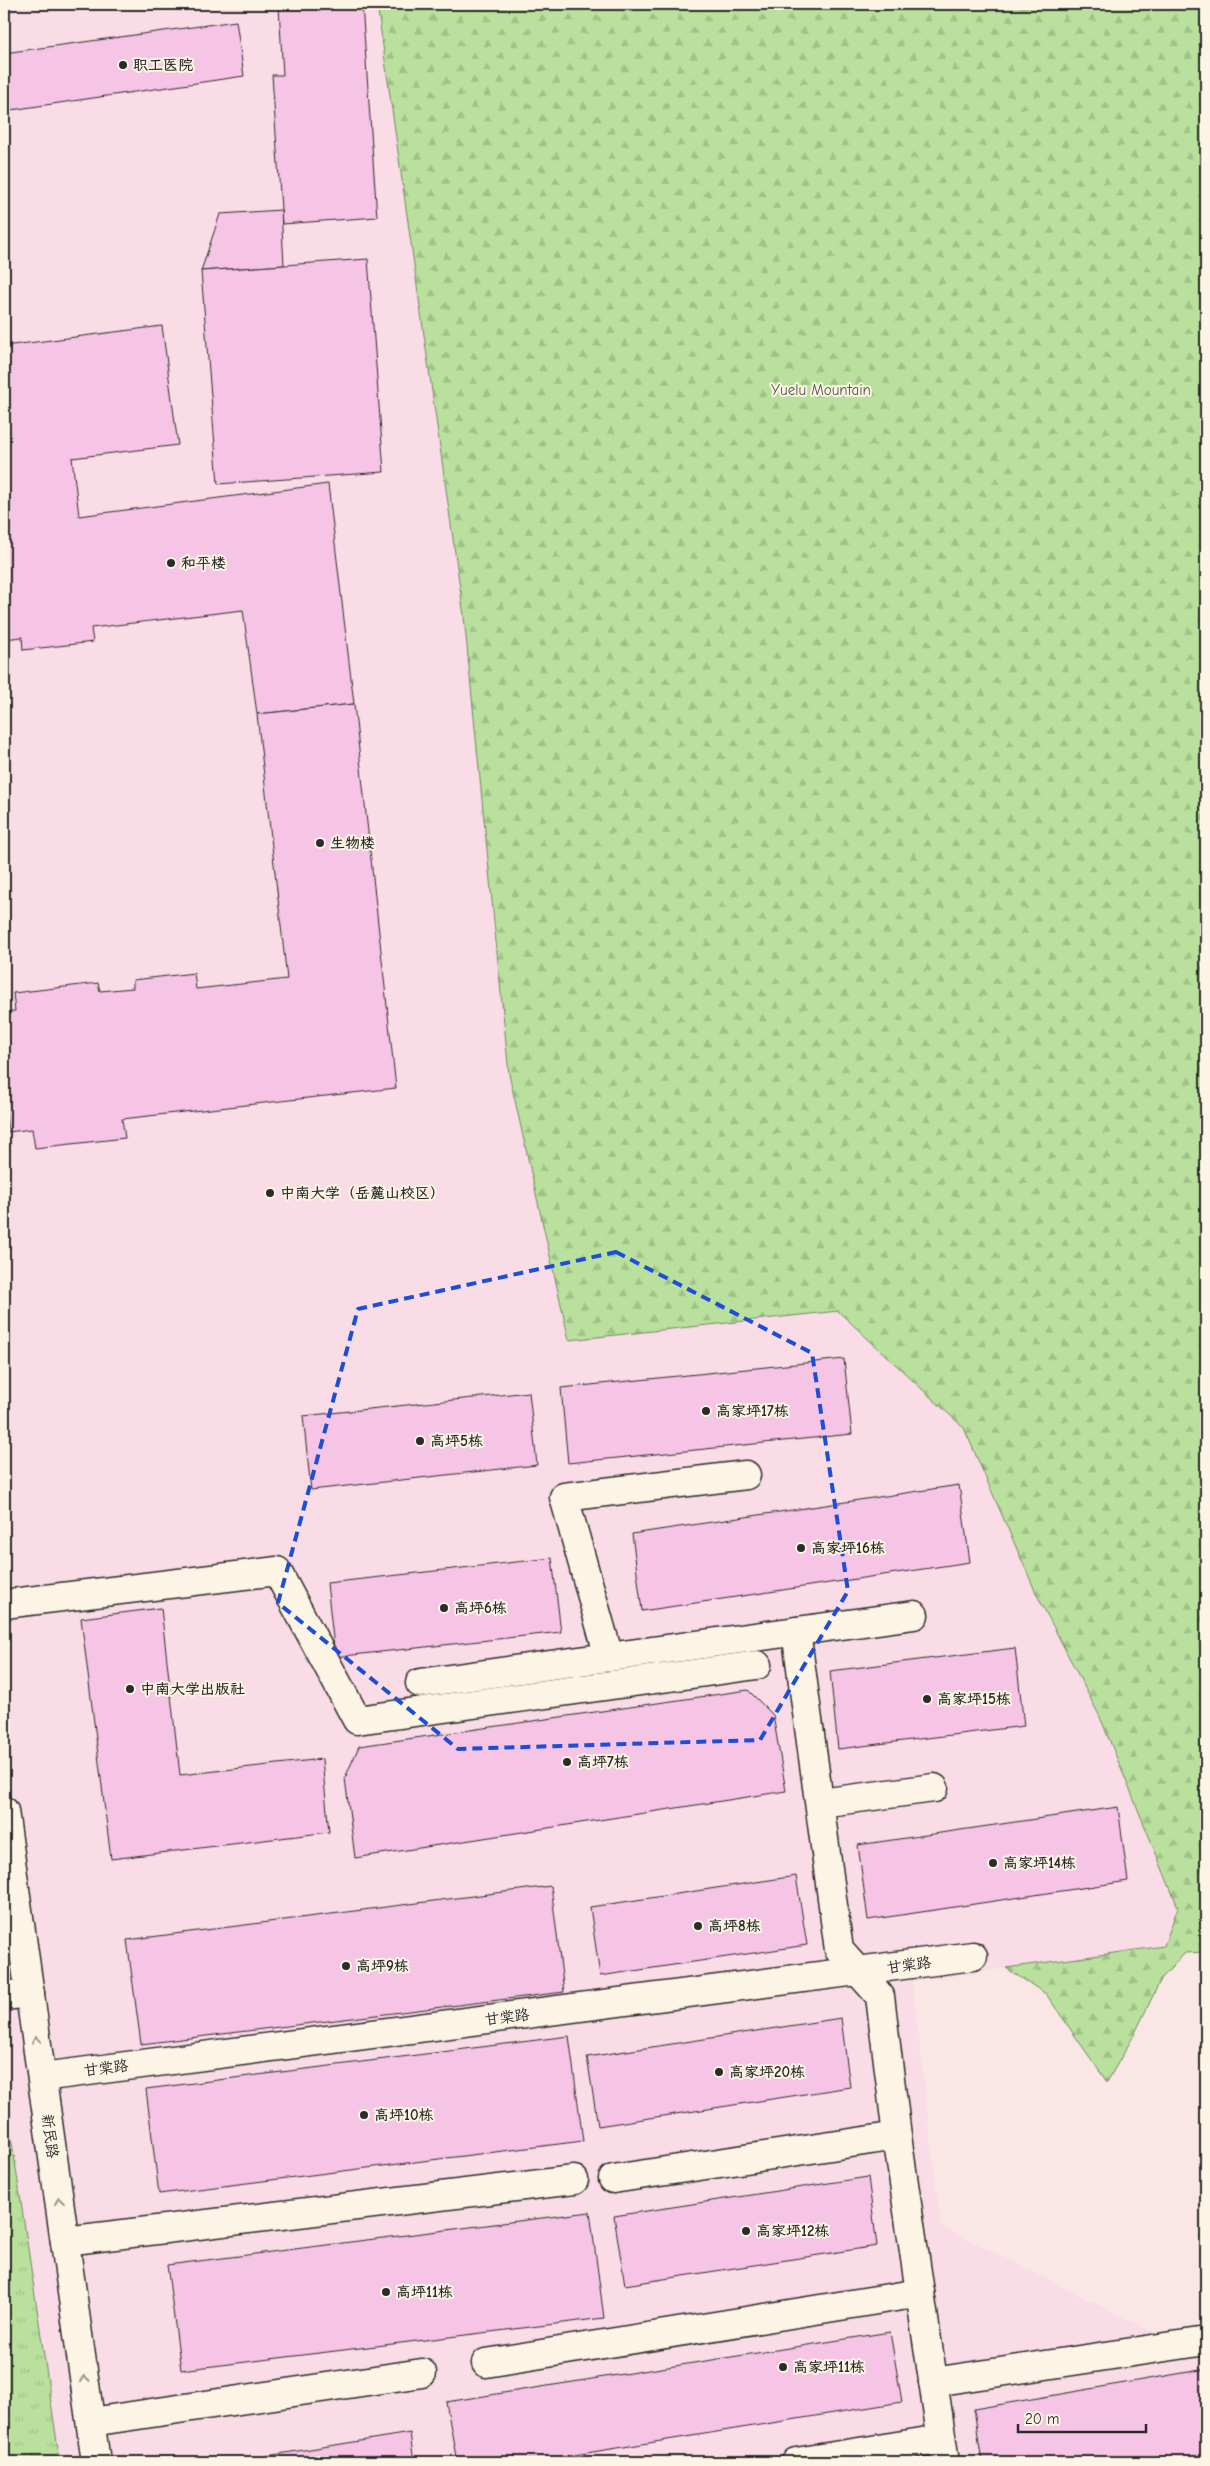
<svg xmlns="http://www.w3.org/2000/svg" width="1210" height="2466" font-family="'Comic Neue','LXGW WenKai TC',sans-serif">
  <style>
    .built { fill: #f9dce5 }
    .grass { fill: url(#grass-tufts); stroke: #728664 }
    .forest { fill: url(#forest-firs); stroke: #728664 }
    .building { fill: #f6c4e5; stroke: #2b2b2b }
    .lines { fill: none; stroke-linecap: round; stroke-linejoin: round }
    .minor-casing { stroke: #2b2b2b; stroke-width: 31 }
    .minor { stroke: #fcf5e5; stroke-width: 28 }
    .oneway { stroke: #949088 }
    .marked { fill: none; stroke: #1d4ed8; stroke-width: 4; stroke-dasharray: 10 6; stroke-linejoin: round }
    .poi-dot { fill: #2b2b2b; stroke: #fcf5e5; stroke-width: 2 }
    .labels { text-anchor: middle; stroke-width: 4; stroke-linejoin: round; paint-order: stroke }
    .poi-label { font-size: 15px; font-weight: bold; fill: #2b2b2b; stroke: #fcf5e5; text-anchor: start }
    .park-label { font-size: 15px; fill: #4e5848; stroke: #fcf5e5 }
    .street-label { font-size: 15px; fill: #2b2b2b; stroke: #fcf5e5 }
  </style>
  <defs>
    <pattern id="grass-tufts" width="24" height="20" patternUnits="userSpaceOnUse" patternTransform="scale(1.25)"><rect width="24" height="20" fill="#b9e19d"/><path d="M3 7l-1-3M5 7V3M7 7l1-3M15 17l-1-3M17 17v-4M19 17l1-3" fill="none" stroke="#9fc187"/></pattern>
    <pattern id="forest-firs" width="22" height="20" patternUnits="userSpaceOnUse" patternTransform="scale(1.25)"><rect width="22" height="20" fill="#b9e19d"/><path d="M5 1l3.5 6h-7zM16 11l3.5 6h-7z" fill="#9fc187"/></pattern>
  </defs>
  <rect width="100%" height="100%" fill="#fae6e5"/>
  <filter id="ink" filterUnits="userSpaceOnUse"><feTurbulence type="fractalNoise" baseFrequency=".02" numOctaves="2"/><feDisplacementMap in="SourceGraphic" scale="10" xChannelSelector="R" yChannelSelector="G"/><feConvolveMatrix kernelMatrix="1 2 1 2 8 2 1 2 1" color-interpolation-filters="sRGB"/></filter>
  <g filter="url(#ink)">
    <!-- built -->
    <polygon class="built" points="4,4 377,4 464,616 509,1074 569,1340 838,1311 964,1428 1037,1595 1100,1717 1178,1907 1164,1946 912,1981 941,2226 1155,2333 1206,2325 1206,2462 4,2462"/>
    <!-- grass -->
    <polygon class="grass" points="4,2089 60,2462 4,2462"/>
    <!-- forest -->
    <polygon class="forest" points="377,4 1206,4 1206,1952 1185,1953 1161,1979 1134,2035 1107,2082 1046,1994 1006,1968 1164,1946 1178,1907 1100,1717 1037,1595 964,1428 838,1311 569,1340 509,1074 464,616"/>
    <!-- building -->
    <g class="building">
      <polygon points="330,4 362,4 377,217 282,224 272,75 283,75 279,7"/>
      <polygon points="236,21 244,76 4,111 4,53"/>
      <polygon points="281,210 284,265 201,271 220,214"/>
      <polygon points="368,259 384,472 218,484 201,271"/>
      <polygon points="162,326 178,445 72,458 79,516 328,484 354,704 257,714 243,610 91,628 93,642 23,650 22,637 4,639 4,346"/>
      <polygon points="354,704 396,1088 122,1119 125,1138 35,1148 32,1129 8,1132 4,1098 4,1012 15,1011 13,993 98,983 100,991 133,988 133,980 194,973 196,989 287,979 257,714"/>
      <polygon points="844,1359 852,1434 568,1463 561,1388"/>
      <polygon points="529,1392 537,1465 311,1490 303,1416"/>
      <polygon points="959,1485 970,1562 642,1611 632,1534"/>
      <polygon points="552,1558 561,1632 335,1657 327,1583"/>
      <polygon points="161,1608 180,1775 322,1759 329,1832 111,1859 81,1618"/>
      <polygon points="1015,1648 1024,1726 838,1749 830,1671"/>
      <polygon points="748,1690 773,1715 786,1791 355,1858 345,1778 359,1746"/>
      <polygon points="1118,1807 1128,1881 868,1920 858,1845"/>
      <polygon points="796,1876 807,1945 600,1976 590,1907"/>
      <polygon points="551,1886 564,1992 141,2044 127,1940"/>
      <polygon points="841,2018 850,2087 598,2126 587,2057"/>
      <polygon points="569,2036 583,2141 159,2194 146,2089"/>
      <polygon points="868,2177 877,2246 625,2285 614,2216"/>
      <polygon points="590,2212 604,2318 181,2370 167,2265"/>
      <polygon points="890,2332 902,2402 531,2462 457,2462 446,2402"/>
      <polygon points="1206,2369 1206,2457 1177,2462 982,2462 974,2409"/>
      <polygon points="410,2433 414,2462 229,2462"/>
    </g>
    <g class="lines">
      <!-- minor casing -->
      <g class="minor-casing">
        <g id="minor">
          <polyline points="4,1604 277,1571 357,1720 757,1665"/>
          <polyline points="796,1631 839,1950 880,1996 897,2136 945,2462"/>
          <polyline points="609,1657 564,1497 746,1475"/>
          <polyline points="420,1683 914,1615"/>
          <polyline points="820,1803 934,1788"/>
          <polyline points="4,1811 96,2462"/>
          <polyline points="4,1996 30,1993"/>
          <polyline points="42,2077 973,1956"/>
          <polyline points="613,2179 897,2136"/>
          <polyline points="65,2241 574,2180"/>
          <polyline points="486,2363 920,2293"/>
          <polyline points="933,2382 1206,2341"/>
          <polyline points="91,2422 422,2373"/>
          <polyline points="796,2462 941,2439"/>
        </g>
      </g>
      <!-- minor -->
      <use href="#minor" class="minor"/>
    </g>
    <!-- one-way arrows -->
    <defs><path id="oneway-chevron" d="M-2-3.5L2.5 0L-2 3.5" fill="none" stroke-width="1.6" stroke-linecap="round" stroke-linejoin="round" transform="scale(1.25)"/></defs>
    <g class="oneway">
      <use href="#oneway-chevron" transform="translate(36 2040) rotate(-98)"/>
      <use href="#oneway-chevron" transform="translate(59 2201) rotate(-98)"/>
      <use href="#oneway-chevron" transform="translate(85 2379) rotate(-98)"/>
    </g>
  </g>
  <!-- marked area -->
  <path class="marked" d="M616,1252L812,1353L848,1591L760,1740L458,1749L278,1603L358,1309Z"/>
  <!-- markers -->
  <g class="poi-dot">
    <circle cx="123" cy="65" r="5"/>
    <circle cx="171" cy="563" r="5"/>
    <circle cx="320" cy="843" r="5"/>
    <circle cx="270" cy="1193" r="5"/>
    <circle cx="706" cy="1411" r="5"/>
    <circle cx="420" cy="1441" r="5"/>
    <circle cx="801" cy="1548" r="5"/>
    <circle cx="444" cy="1608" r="5"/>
    <circle cx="130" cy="1689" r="5"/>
    <circle cx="927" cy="1699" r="5"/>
    <circle cx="567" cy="1762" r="5"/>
    <circle cx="993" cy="1863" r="5"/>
    <circle cx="698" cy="1926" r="5"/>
    <circle cx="346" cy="1966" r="5"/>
    <circle cx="719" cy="2072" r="5"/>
    <circle cx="364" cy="2115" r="5"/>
    <circle cx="746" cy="2231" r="5"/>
    <circle cx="386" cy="2292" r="5"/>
    <circle cx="783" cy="2367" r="5"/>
  </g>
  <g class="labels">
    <!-- poi labels -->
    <g class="poi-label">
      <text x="133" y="70">职工医院</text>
      <text x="181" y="568">和平楼</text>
      <text x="330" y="848">生物楼</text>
      <text x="280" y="1198">中南大学（岳麓山校区）</text>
      <text x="716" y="1416">高家坪17栋</text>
      <text x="430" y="1446">高坪5栋</text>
      <text x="811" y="1553">高家坪16栋</text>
      <text x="454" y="1613">高坪6栋</text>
      <text x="140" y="1694">中南大学出版社</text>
      <text x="937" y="1704">高家坪15栋</text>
      <text x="577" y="1767">高坪7栋</text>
      <text x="1003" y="1868">高家坪14栋</text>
      <text x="708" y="1931">高坪8栋</text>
      <text x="356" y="1971">高坪9栋</text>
      <text x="729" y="2077">高家坪20栋</text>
      <text x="374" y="2120">高坪10栋</text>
      <text x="756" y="2236">高家坪12栋</text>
      <text x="396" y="2297">高坪11栋</text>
      <text x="793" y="2372">高家坪11栋</text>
    </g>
    <!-- park labels -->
    <g class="park-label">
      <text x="821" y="395">Yuelu Mountain</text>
    </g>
    <!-- street labels -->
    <g class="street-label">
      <text transform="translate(909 1965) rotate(-8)" y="5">甘棠路</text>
      <text transform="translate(507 2017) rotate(-7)" y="5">甘棠路</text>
      <text transform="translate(106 2068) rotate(-7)" y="5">甘棠路</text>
      <text transform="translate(50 2136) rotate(82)" y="5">新民路</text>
    </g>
  </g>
  <!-- margin -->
  <rect width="1210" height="2466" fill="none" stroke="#fcf5e5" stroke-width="20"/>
  <rect x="10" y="10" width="1190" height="2446" fill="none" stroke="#2b2b2b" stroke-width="2" filter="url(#ink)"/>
  <!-- scale -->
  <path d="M1018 2424v8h128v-8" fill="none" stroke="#2b2b2b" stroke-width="2.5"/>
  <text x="1025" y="2424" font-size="15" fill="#2b2b2b" stroke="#fcf5e5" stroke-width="4" paint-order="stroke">20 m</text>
</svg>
